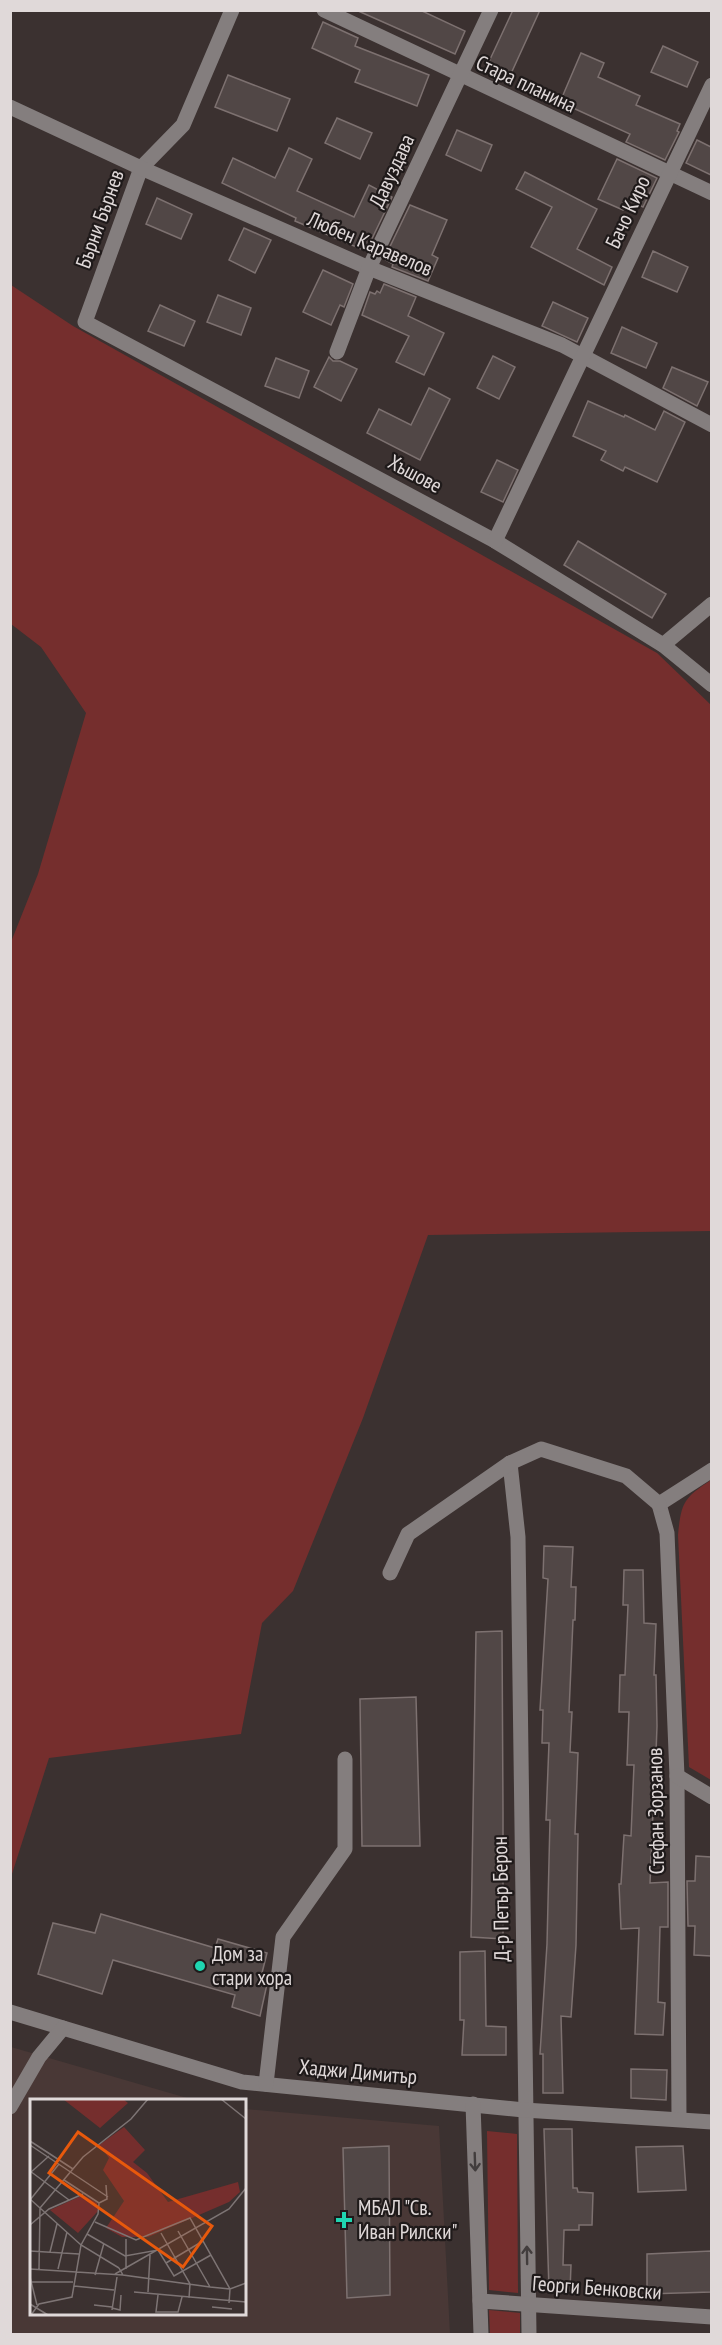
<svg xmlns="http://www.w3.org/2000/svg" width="722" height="2345" font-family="'PT Sans Narrow',sans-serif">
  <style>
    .built { fill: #493836 }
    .green { fill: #752e2d }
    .building { fill: #514746; stroke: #7d7170; stroke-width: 1.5 }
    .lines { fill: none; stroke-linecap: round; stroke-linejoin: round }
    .minor { stroke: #847e7e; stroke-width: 15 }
    .oneway { stroke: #423d3d }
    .poi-dot { fill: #1fd5b0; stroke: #1f1a1a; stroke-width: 2 }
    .labels { text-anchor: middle; stroke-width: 4.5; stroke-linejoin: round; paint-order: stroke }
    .street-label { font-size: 21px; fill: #e0d9d9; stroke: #1f1a1a }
    .poi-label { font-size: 21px; fill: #e0d9d9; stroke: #1f1a1a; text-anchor: start }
    .inset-road { fill: none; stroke: #7d7474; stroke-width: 1.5 }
    .view { fill: #e8590c; fill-opacity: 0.15; stroke: #e8590c; stroke-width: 3 }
    .inset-edge { fill: none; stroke: #e0d9d9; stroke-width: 3 }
  </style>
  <rect width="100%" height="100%" fill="#3b3130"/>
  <!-- built -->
  <polygon class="built" points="11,2047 194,2100 32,2100 32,2314 244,2314 245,2109 439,2126 450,2334 11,2334"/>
  <!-- green -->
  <g class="green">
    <polygon points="11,285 73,326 657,653 711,705 712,1231 428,1235 363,1418 293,1591 262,1623 241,1734 49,1758 11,1877 11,942 38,874 86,713 41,647 11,624"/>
    <path d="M711,1480V1780L689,1767L678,1535C681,1502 684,1498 711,1480Z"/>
    <polygon points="487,2131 517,2134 518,2293 489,2290"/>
    <polygon points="489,2310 520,2313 520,2334 490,2334"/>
  </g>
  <!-- building -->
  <g class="building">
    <polygon points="356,10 420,10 465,31 455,54"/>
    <polygon points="513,10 540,10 509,78 486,68"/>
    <polygon points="323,22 358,38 355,46 429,75 417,106 355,82 360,70 312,48"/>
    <polygon points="663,46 698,62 687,87 651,72"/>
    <polygon points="581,53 604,63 598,77 640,96 636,105 680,124 677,131 679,132 665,160 626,142 630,134 560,102"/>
    <polygon points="228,75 290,99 277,131 215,107"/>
    <polygon points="337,118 372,133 360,159 325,143"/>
    <polygon points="457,130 492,145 481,171 446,155"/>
    <polygon points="697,140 711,147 711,175 686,163"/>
    <polygon points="289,148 312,159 297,191 354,217 369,185 392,197 366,251 295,221 296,218 222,183 233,158 275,178"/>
    <polygon points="617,159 657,178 643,207 628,200 623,210 598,199"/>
    <polygon points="525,172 597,209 577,249 612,267 604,285 531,247 552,207 516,189"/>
    <polygon points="157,198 192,214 181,239 146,224"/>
    <polygon points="410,205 447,220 432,255 438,258 428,281 392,267 393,264 384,259"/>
    <polygon points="244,228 271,240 255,273 229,260"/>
    <polygon points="653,251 688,267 677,292 642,277"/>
    <polygon points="323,270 353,284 344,307 340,305 331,325 303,312"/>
    <polygon points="384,284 416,297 408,316 444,333 424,375 396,362 409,336 362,315 370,292 375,294 377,291 380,293"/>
    <polygon points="218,295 251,308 241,335 207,322"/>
    <polygon points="553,302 588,318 577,342 542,326"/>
    <polygon points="160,305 195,321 184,346 148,331"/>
    <polygon points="622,327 657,343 646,368 611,353"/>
    <polygon points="493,356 515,367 499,399 477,388"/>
    <polygon points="329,357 333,361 340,361 357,369 341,401 314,387"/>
    <polygon points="276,358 309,371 299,398 265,386"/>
    <polygon points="672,367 708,382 697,406 663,388"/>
    <polygon points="429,388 450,399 420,460 367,433 379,409 411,425"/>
    <polygon points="588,401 624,417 625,415 655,430 664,411 685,422 657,482 625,467 623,471 601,460 606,451 573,436"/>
    <polygon points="497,460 518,470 503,502 481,492"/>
    <polygon points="578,541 666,594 652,618 564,565"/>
    <polygon points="544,1546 573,1547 571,1587 576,1587 575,1620 573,1620 569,1712 572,1712 570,1752 578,1753 575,1834 578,1834 576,1945 571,2017 561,2016 563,2093 543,2093 543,2054 540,2054 547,1944 550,1820 546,1820 549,1743 542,1743 543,1710 540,1710 548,1579 543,1578"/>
    <polygon points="624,1570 643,1570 644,1623 656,1624 654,1675 656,1675 657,1726 655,1780 662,1780 661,1812 653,1812 650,1883 668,1882 668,1927 660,1927 658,2002 665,2003 663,2035 635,2034 639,1928 621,1929 619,1884 621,1884 624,1835 631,1836 634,1765 627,1765 629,1712 619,1712 620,1675 625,1675 628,1605 623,1605"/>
    <polygon points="502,1631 503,1812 503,1939 471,1937 476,1632"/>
    <polygon points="416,1697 420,1846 362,1846 360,1699"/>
    <polygon points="696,1856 711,1857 711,1956 694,1955 695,1926 688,1926 687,1881 695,1881"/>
    <polygon points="101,1914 215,1948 218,1939 267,1953 262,1973 269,1975 260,2016 232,2007 235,1995 113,1960 102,1994 38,1974 53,1923 95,1933"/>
    <polygon points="485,1951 486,2026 506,2027 506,2055 462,2055 464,2020 460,2020 460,1952"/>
    <polygon points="631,2069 667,2070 666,2100 631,2098"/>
    <polygon points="544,2129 572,2129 573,2188 577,2188 578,2192 593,2193 592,2225 579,2225 579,2230 564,2230 563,2265 571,2265 570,2291 549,2290"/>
    <polygon points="389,2146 390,2295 347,2298 343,2148"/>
    <polygon points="683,2146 686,2190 638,2192 636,2147"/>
    <polygon points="711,2251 711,2292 647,2294 647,2254"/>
  </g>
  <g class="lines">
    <!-- minor -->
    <g class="minor">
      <polyline points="232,10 183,125 141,168 85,322 495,541 663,645 712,685"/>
      <polyline points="324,10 712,193"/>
      <polyline points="10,107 141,168 369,268 562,345 712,425"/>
      <polyline points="337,352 369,268 491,10"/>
      <polyline points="495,541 712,85"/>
      <polyline points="663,645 712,604"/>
      <polyline points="510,1463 518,1537 529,2334"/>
      <polyline points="659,1504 667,1533 677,1776 679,2119"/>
      <polyline points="659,1504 712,1470"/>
      <polyline points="390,1573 408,1534 510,1463 541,1449 626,1476 659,1504"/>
      <polyline points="677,1776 712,1797"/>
      <polyline points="10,2012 242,2082 524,2110 712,2122"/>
      <polyline points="266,2084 283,1937 345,1849 345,1759"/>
      <polyline points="473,2104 481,2334"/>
      <polyline points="10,2107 39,2057 63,2028"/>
      <polyline points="480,2301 712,2317"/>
    </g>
  </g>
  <!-- one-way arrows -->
  <defs><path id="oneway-shaft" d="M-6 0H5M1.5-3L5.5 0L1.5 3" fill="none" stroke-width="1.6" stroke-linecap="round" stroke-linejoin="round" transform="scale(1.5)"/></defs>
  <g class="oneway">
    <use href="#oneway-shaft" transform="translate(475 2162) rotate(88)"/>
    <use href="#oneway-shaft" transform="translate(527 2255) rotate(-91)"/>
  </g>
  <!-- markers -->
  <g class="poi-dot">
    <circle cx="200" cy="1966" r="6"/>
    <path d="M341 2211h6v6h6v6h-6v6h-6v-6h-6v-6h6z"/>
  </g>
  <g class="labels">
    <!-- street labels -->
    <g class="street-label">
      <text transform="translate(526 84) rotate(25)" y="7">Стара планина</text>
      <text transform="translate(392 171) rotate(-65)" y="7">Давуздава</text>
      <text transform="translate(628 212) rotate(-65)" y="7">Бачо Киро</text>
      <text transform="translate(100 219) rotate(-70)" y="7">Бърни Бърнев</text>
      <text transform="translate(370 244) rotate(23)" y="7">Любен Каравелов</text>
      <text transform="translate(415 474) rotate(28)" y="7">Хъшове</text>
      <text transform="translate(656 1811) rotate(-91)" y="7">Стефан Зорзанов</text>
      <text transform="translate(501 1899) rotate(-91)" y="7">Д-р Петър Берон</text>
      <text transform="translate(358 2072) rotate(5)" y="7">Хаджи Димитър</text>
      <text transform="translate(597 2288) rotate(4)" y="7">Георги Бенковски</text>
    </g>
    <!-- poi labels -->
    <g class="poi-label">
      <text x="212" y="1961">Дом за<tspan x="212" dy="24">стари хора</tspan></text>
      <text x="358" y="2215">МБАЛ "Св.<tspan x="358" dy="24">Иван Рилски"</tspan></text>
    </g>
  </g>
  <!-- overview -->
  <g transform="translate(30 2099)">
    <rect width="216" height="216" fill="#3b3130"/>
    <path d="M33,0H93L98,4L70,29ZM94,28L115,51L103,63L117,74L138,103L208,83L210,93L199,103L118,138H92L76,129L94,102L73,71L79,59L69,46ZM53,96L67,104L68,112L48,134L20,111Z" fill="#752e2d"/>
    <path class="inset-road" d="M191,0L216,20M0,42L43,70M0,46L78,98M0,72L39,101M0,74L19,57M34,81L69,104M0,100L51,146L89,169M0,101L29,65M69,104L77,100L76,86M65,123L106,141L160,119L200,190L199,204M0,126L19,110L53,95M148,132L180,188M131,134L160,185L159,199M57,135L95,157L128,151L144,177L181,156M0,152L49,155M20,153L27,125M136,164L173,142M89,169L93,176L180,188L200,190L216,184M0,170L93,176M28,170L37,133M96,170V140M9,171L10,109L53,58L101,20L118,0M85,175L199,110L216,89M65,176L74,144M0,178L7,206M1,183H43M44,187L84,191M104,193L216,203M118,193L120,156M128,196L126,213H148L152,198M0,205L18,216M64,206L82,208M182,208L202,210M82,209L90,211L91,196M82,211L87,178M1,216L9,205L42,198L51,146L68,115L69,104"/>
    <path class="view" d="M48,33L182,127L153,168L19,74Z"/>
    <rect width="216" height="216" class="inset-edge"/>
  </g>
  <!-- border -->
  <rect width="722" height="2345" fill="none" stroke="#e0d9d9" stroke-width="24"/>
</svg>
